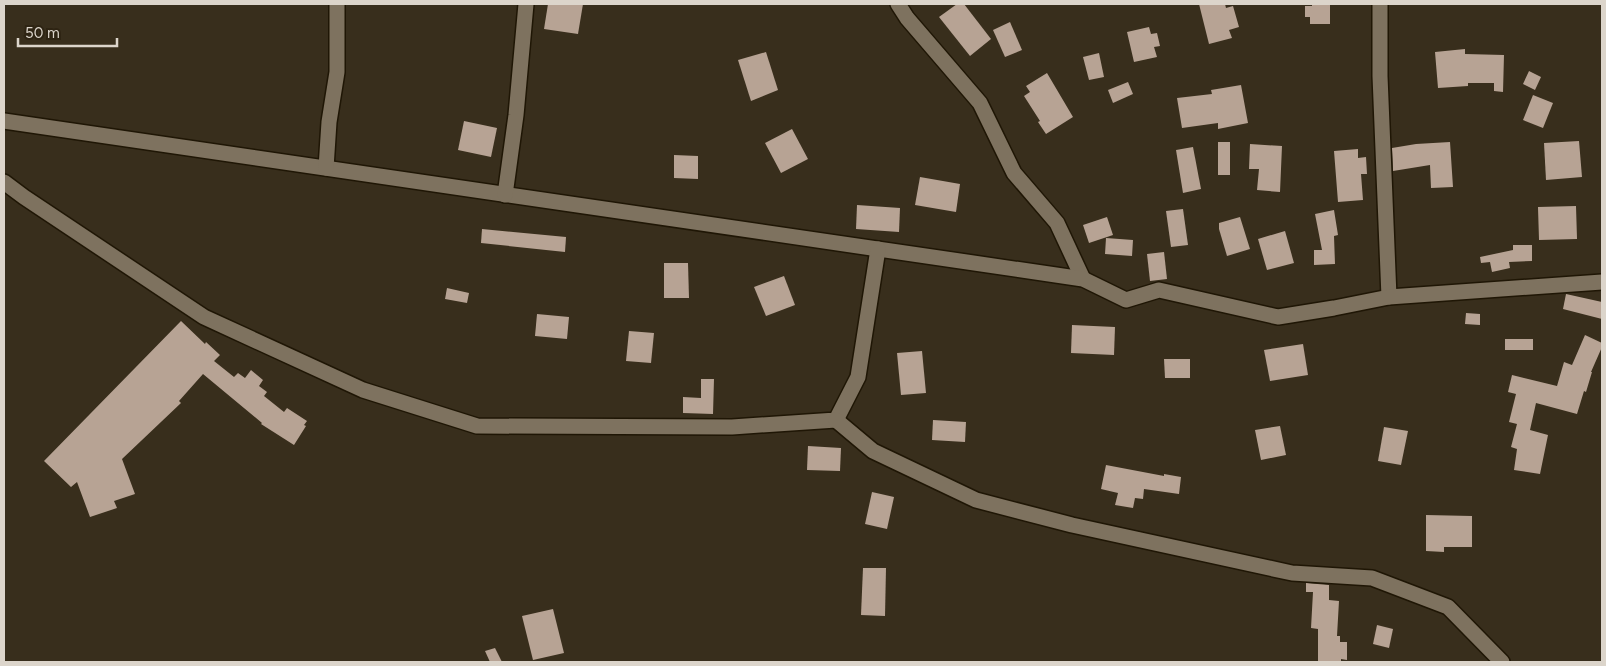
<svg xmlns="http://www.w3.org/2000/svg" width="1606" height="666" font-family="Figtree,sans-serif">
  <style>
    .building { fill: #b7a394 }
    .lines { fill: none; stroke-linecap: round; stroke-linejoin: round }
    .minor-casing { stroke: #1f1605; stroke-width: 18 }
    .minor { stroke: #7e725f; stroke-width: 15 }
  </style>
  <rect width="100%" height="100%" fill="#382e1c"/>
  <!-- building -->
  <g class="building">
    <polygon points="548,4 583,4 578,34 544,29"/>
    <polygon points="957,4 964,4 991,39 970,56 939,17"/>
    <polygon points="1199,4 1225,4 1226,8 1233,6 1239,27 1229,30 1232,38 1209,44"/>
    <polygon points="1312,4 1330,4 1330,24 1310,24 1310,17 1305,17 1305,6 1312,6"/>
    <polygon points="1010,22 1022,50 1005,57 993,30"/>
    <polygon points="1149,27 1151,34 1157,33 1160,46 1154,47 1157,57 1134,62 1127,32"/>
    <polygon points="1465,49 1465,54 1504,55 1503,92 1494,91 1494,83 1468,83 1468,86 1438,88 1435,52"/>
    <polygon points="766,52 778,90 751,101 738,60"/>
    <polygon points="1099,53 1104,77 1089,80 1083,57"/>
    <polygon points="1529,71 1541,77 1535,90 1523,84"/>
    <polygon points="1047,73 1073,117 1046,134 1038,122 1040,121 1024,96 1030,92 1026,86"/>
    <polygon points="1128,82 1133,94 1113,103 1108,90"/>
    <polygon points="1241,85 1248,123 1218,129 1218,123 1182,128 1177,98 1212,94 1211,90"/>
    <polygon points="1533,95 1553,103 1543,128 1523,120"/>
    <polygon points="464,121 497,128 491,157 458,150"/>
    <polygon points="792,129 808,159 781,173 765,143"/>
    <polygon points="1579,141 1582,177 1546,180 1544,143"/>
    <rect x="1218" y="142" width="12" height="33"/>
    <polygon points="1450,142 1453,187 1431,188 1430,165 1393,171 1392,148 1416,144"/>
    <polygon points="1250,144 1282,146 1280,192 1257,190 1259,169 1249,169"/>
    <polygon points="1193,147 1201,189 1183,193 1176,150"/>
    <polygon points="1358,149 1358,158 1366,157 1367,174 1361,174 1363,200 1338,202 1334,151"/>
    <polygon points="674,155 698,156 698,179 674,178"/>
    <polygon points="920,177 960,184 956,212 915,205"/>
    <polygon points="857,205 900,208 899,232 856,229"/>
    <polygon points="1576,206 1577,239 1539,240 1538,207"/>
    <polygon points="1183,209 1188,245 1171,247 1166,211"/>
    <polygon points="1334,210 1338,235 1334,236 1335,264 1314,265 1314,250 1322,250 1315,214"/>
    <polygon points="1107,217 1113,235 1089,243 1083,225"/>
    <polygon points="1240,217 1250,249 1227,256 1219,229 1219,223"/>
    <polygon points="482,229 566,237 565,252 481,243"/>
    <polygon points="1285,231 1294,263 1267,270 1258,239"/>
    <polygon points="1106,238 1133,240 1132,256 1105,254"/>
    <polygon points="1513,245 1532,245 1532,261 1509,262 1510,268 1492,272 1490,262 1481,263 1480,257 1513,250"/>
    <polygon points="1164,252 1167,279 1150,281 1147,254"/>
    <polygon points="664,263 688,263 689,298 664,298"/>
    <polygon points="784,276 795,305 766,316 754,287"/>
    <polygon points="447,288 469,293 467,303 445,299"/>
    <polygon points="1566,294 1602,302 1602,319 1563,309"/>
    <polygon points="1466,313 1480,314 1480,325 1465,324"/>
    <polygon points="537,314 569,317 567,339 535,336"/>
    <polygon points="181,321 205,344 206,342 220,355 214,361 234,377 238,373 245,378 251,370 263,380 259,386 267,392 264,396 284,412 287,408 307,421 304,425 306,426 294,445 261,424 262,423 203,374 179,401 181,403 122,459 135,494 114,501 117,508 90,517 77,482 71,487 44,461"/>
    <polygon points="1072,325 1115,327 1114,355 1071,353"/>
    <polygon points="629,331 654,333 651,363 626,361"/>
    <polygon points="1585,335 1602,343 1602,347 1591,372 1592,372 1586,392 1584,391 1577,414 1536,403 1530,430 1548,435 1540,474 1514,470 1517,449 1511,447 1517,424 1509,422 1516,394 1508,392 1512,375 1557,386 1564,362 1572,365"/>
    <rect x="1505" y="339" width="28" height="11"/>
    <polygon points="1303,344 1308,375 1270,381 1264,350"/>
    <polygon points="922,351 926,393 901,395 897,353"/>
    <polygon points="1164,359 1190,359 1190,378 1165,378"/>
    <polygon points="701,379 714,379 713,414 683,413 683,397 701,398"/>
    <polygon points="933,420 966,422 965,442 932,440"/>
    <polygon points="1280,426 1286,455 1261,460 1255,430"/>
    <polygon points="1384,427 1408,431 1401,465 1378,461"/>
    <polygon points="808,446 841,448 840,471 807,470"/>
    <polygon points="1106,465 1164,476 1164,474 1181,477 1179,494 1144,489 1143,499 1135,498 1133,508 1115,505 1118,493 1101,489"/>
    <polygon points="872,492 894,497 887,529 865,524"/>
    <polygon points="1426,515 1472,516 1472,547 1444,547 1444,552 1426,551"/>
    <polygon points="863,568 886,568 885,616 861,615"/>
    <polygon points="1306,583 1329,585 1329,600 1339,601 1337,636 1340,636 1340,642 1347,642 1347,660 1341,659 1341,662 1318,662 1318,629 1311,628 1313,592 1306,592"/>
    <polygon points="553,609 564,653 533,660 522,616"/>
    <polygon points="1377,625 1393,629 1389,648 1373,644"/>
    <polygon points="495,648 502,662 490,662 485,651"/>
  </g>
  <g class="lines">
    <!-- minor casing -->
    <g class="minor-casing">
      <g id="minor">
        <polyline points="898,4 907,18 980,103 1014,173 1057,223 1083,279"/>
        <polyline points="1380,4 1380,76 1389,297"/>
        <polyline points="4,121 1083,279 1126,300 1159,290 1278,317 1334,308 1389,297 1602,282"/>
        <polyline points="326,168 329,122 337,72 337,4"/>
        <polyline points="4,182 24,197 204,317 363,390 477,426 732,427 836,420 858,377 878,249"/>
        <polyline points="505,195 516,115 526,4"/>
        <polyline points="836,420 873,451 976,500 1072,525 1292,573 1372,578 1448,607 1502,662"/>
      </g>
    </g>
    <!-- minor -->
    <use href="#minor" class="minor"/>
  </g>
  <!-- border -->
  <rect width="1606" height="666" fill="none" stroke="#dcd5cb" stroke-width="10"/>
  <!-- scale -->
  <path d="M18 38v8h99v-8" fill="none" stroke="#dcd5cb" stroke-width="2.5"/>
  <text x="25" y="38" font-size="15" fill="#dcd5cb" stroke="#2e2413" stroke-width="4" paint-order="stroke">50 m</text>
</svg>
